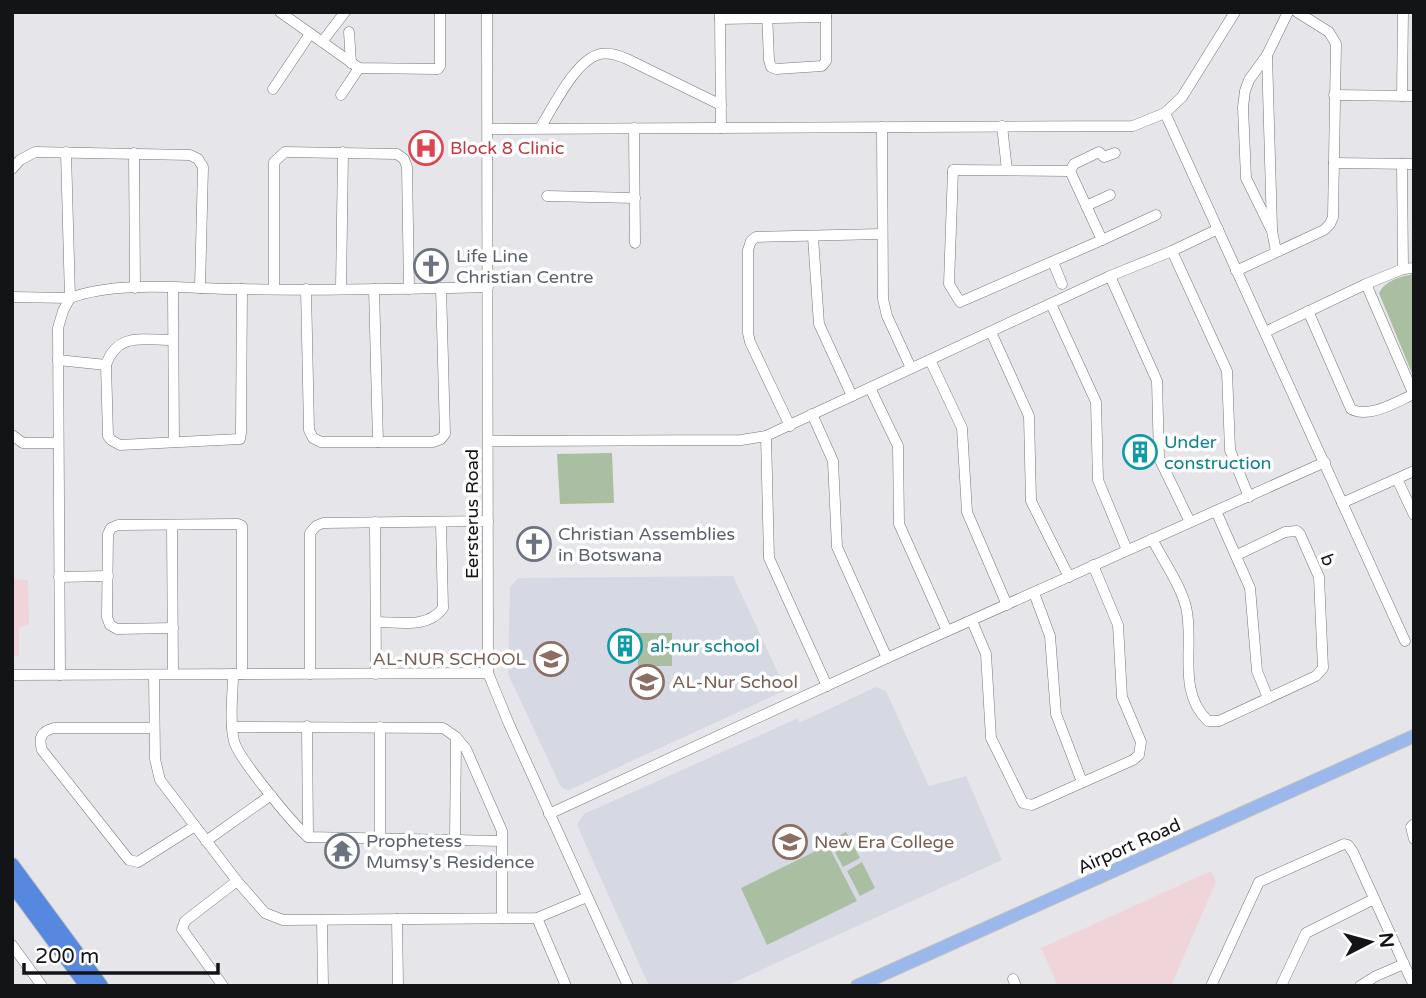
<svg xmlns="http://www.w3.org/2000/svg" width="1426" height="998" font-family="'Varela Round',sans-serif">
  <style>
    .commercial { fill: #efd5da }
    .built { fill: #d6d9e4 }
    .green { fill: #aabea1 }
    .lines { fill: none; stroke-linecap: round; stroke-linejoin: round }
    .minor-casing { stroke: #757678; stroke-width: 11 }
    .major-casing { stroke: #c2c2c2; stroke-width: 14 }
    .highway-casing { stroke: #c2c2c2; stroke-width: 16 }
    .minor { stroke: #fff; stroke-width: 10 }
    .major { stroke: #9ab8ec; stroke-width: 12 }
    .highway { stroke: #5688e0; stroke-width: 14 }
    .labels { text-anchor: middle; stroke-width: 7; stroke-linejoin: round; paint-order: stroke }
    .health-label { font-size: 18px; fill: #be3a42; stroke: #fff; text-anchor: start }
    .worship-label { font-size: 18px; fill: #5b616d; stroke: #fff; text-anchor: start }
    .culture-label { font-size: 18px; fill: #0d838f; stroke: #fff; text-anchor: start }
    .street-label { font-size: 18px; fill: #131415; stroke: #fff }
    .education-label { font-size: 18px; fill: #785e54; stroke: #fff; text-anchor: start }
  </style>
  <rect width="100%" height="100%" fill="#e6e6ea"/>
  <!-- commercial -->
  <g class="commercial">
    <polygon points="12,579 28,580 29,624 19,627 19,656 12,656"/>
    <polygon points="1211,871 1216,882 1171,986 1058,986 1041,948"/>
  </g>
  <!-- built -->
  <g class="built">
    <polygon points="733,576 786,690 569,790 564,789 560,785 508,674 510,587 518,578"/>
    <polygon points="876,687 886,691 929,786 966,776 1002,860 726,986 649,986 577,825 584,814 798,718 799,723"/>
  </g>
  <!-- green -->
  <g class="green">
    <path d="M1414,274V378L1379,293C1385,281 1400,276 1414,274Z"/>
    <polygon points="612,453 614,503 560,504 557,454"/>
    <rect x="638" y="633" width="34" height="33"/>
    <polygon points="846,832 860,858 843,867 829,841"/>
    <polygon points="828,845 857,901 767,945 741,888"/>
    <polygon points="862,862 875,888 860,896 847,871"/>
  </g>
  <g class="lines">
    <!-- minor casing -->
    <g class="minor-casing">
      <g id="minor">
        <polyline points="280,12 359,68 438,69 440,66 440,12"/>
        <polyline points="487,12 488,673 509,724 628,986"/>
        <polyline points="720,12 721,128"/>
        <polyline points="767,12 769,60 771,67 776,69 822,66 826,61 826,12"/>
        <polyline points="720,19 826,17"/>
        <polyline points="349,32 351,63"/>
        <polyline points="322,42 345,12"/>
        <polyline points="1267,55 1272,229"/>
        <polyline points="273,89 310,34"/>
        <polyline points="341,95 359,68"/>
        <polyline points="1334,95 1414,96"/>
        <polyline points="1402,96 1403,12"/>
        <polyline points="1165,113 1405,641"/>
        <polyline points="1002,126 1007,170"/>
        <polyline points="882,127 883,299 887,316 911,368"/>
        <path d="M540,128C553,108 575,60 600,54C609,52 618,55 627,59L721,105"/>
        <polyline points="634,128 635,243"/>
        <polyline points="488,129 1133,126 1165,113 1182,97 1235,12"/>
        <polyline points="134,153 135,288"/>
        <polyline points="1334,163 1414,164"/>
        <polyline points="1402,164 1403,269"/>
        <polyline points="12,169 20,160 35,152 190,155 198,159 203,167 200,288"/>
        <polygon points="953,170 1070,171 1102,240 960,302 949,284"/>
        <polyline points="1070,171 1074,164 1099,152 1104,157 1115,153"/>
        <polyline points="547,196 635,198"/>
        <polyline points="1086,206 1110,195"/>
        <polyline points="813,237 819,324 852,396"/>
        <polyline points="1102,240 1156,215"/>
        <polyline points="1172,251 1227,371 1230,450 1249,497"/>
        <polyline points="1276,251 1272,231 1246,178 1243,107 1245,91 1249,80 1267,55 1288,12"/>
        <polyline points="1053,262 1062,284"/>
        <polyline points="1236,271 1324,230 1330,224 1333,217 1336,44 1329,32 1297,12"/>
        <polyline points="1110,276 1157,381 1159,458 1190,522"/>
        <polyline points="1366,284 1414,395"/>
        <polyline points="341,288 343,152"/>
        <polyline points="173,289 174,442"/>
        <polyline points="274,289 274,162 285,152 397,154 404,159 407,167 409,289"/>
        <polyline points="306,289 309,430 313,438 321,442 433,442 441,439 445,434 441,288"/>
        <polyline points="374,289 378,442"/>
        <polyline points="12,297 70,298 66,152"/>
        <polyline points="1051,304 1096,402 1098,480 1127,550"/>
        <path d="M1308,311L1351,409C1369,419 1396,402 1414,394"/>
        <polyline points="991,332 1029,416 1031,501 1069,577"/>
        <polyline points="1265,332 1366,284 1403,269 1414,268"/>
        <path d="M172,340C143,340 117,332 106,365L108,436L111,440L120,445L240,439L241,433L242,289"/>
        <polyline points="58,360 106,365"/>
        <polyline points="930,360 962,428 967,512 1007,605"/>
        <polyline points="870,388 898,446 899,524 947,631"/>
        <polyline points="812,414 833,461 837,547 887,658"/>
        <polyline points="790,426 750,342 748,333 748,250 751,241 756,237 881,234"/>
        <polyline points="12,435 23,443 58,443"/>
        <polyline points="766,436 769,558 827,686"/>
        <polyline points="488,441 741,440 766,436 1110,276 1172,251 1218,229"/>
        <polyline points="1397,479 1414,515"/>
        <polyline points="1342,503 1414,471"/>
        <polyline points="1216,511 1250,588 1257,671 1268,698"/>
        <polyline points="375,522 376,674"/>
        <polyline points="172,525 173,674"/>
        <path d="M1152,539C1163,560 1180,584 1186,607C1195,644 1176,691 1208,721H1219L1316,676L1323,668L1319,577L1300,534L1297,531L1285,532L1237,555"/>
        <polyline points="59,577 108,576"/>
        <polyline points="1034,593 1050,636 1056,714 1082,782"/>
        <polyline points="972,621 986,654 991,738 1023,803 1032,805 1133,760 1139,755 1141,742 1122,697 1118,625 1093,565"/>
        <path d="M376,622C399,622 428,629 443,608L441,522"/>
        <polyline points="173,628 117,629 110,625 107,617 108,534 111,528 118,525 238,524 242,526 242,674"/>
        <path d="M233,674C233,695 229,720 234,741C238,758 293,824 308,837L501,841"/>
        <polyline points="310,674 310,533 316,526 323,523 488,521"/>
        <polyline points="12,675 488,673"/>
        <path d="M60,675L58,328L63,311L70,298C117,280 189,289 241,289C323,291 406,289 488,287"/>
        <polyline points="154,675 155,759 160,780 237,881 265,913 283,920 537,918 587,897"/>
        <polyline points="307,726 308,837"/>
        <polyline points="232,727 443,728 456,737 466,749 502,831 502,918"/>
        <polyline points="380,727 380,840"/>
        <path d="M154,728H54C42,731 38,737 42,750L129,860L138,862L195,826"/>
        <polyline points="549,814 887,658 1325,462"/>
        <polyline points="1414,824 1411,827 1414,839"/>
        <polyline points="206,841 271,795"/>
        <polyline points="455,841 456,737"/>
        <polyline points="537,918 566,986"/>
        <polyline points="397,919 398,986"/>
        <polyline points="322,920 323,986"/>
        <polyline points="12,945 42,986"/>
        <polyline points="1013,979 1016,986"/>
        <polyline points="223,986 182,929 185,921 237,881"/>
        <polyline points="1211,986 1259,882 1344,844 1348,845 1353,852 1414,986"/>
        <polyline points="1281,986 1306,933 1374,899"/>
        <polyline points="1360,986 1376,976 1404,964"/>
      </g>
    </g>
    <!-- major casing -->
    <g class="major-casing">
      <polyline id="major" points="857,986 1414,736"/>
    </g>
    <!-- highway casing -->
    <g class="highway-casing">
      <g id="highway">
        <polyline points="12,865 101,986"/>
        <polyline points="12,884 87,986"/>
      </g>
    </g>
    <!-- minor -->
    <use href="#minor" class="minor"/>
    <!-- major -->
    <use href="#major" class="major"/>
    <!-- highway -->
    <use href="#highway" class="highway"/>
  </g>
  <!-- icons -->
  <defs>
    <g id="hospital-ring" transform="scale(1.75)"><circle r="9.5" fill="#fff" stroke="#e0444e" stroke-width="1.5"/><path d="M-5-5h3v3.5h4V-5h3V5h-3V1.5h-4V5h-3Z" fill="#e0444e"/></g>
    <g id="church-ring" transform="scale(1.75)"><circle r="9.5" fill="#fff" stroke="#6b7280" stroke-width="1.5"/><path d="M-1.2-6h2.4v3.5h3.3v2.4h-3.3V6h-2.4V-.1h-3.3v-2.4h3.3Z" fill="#6b7280"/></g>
    <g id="building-ring" transform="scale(1.75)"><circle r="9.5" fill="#fff" stroke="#0f9aa8" stroke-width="1.5"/><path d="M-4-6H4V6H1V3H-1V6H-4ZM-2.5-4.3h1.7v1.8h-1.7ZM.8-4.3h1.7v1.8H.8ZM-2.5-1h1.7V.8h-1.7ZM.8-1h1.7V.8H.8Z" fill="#0f9aa8"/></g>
    <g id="school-ring" transform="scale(1.75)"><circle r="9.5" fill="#fff" stroke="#8d6e63" stroke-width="1.5"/><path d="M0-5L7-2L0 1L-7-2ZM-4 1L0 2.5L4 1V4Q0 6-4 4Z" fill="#8d6e63"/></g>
    <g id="university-ring" transform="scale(1.75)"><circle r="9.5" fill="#fff" stroke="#8d6e63" stroke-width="1.5"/><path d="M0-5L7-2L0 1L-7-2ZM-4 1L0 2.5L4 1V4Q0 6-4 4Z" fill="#8d6e63"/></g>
    <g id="temple-ring" transform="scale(1.75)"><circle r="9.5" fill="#fff" stroke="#6b7280" stroke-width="1.5"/><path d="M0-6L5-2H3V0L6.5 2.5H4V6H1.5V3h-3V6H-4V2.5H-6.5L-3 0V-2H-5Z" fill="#6b7280"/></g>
  </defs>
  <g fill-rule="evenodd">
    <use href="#hospital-ring" x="426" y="148"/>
    <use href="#church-ring" x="431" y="266"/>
    <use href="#building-ring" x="1140" y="452"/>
    <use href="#church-ring" x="534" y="544"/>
    <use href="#building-ring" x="625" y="646"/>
    <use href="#school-ring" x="551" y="659"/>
    <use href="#school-ring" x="647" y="682"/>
    <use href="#university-ring" x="790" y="842"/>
    <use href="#temple-ring" x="342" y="851"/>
  </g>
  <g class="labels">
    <!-- health labels -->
    <g class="health-label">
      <text x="450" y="154">Block 8 Clinic</text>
    </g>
    <!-- worship labels -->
    <g class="worship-label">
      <text x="456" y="262">Life Line<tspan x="456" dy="21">Christian Centre</tspan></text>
      <text x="558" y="540">Christian Assemblies<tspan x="558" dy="21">in Botswana</tspan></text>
      <text x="366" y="847">Prophetess<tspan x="366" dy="21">Mumsy's Residence</tspan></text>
    </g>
    <!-- culture labels -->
    <g class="culture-label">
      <text x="1164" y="448">Under<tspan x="1164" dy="21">construction</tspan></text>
      <text x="650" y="652">al-nur school</text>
    </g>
    <!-- street labels -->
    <g class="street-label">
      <text transform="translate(472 514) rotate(-90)" y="6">Eersterus Road</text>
      <text transform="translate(1328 560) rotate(69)" y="6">b</text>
      <text transform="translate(1129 846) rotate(-24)" y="6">Airport Road</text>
    </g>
    <!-- education labels -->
    <g class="education-label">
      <text x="526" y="665" text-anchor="end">AL-NUR SCHOOL</text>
      <text x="672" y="688">AL-Nur School</text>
      <text x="814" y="848">New Era College</text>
    </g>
  </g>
  <!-- border -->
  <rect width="1426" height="998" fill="none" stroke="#131415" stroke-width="28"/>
  <!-- north arrow -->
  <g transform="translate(1370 942) rotate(84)" stroke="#ffffff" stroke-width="5" paint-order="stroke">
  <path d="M0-5L12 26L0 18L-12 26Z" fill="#131415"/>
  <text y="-10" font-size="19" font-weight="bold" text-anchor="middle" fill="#131415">N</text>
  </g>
  <!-- scale -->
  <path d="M24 963v10h194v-10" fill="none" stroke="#131415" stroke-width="3.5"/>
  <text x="35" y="963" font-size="21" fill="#131415" stroke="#ffffff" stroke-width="5" paint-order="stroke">200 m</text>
</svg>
